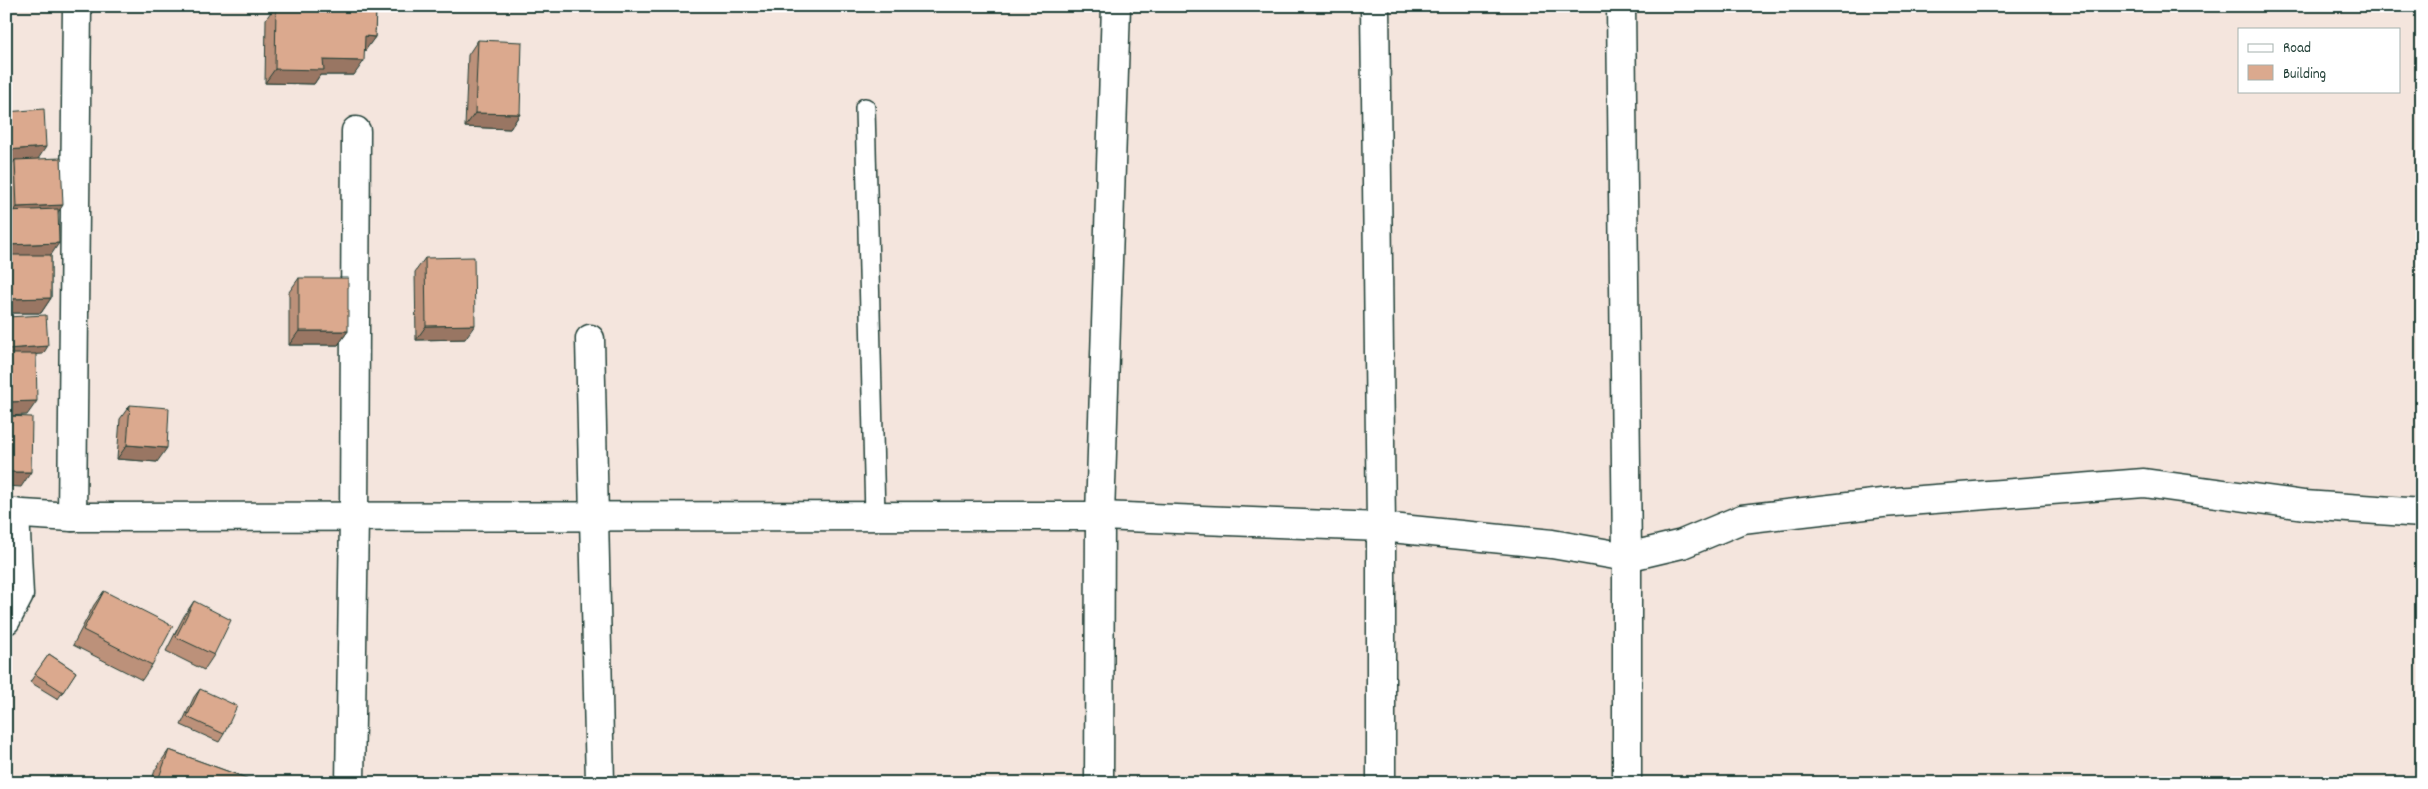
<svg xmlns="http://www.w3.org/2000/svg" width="2428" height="789" font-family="Dekko,sans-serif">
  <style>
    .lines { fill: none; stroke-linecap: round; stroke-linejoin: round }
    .service-casing { stroke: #1f3d34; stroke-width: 22 }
    .minor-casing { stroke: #1f3d34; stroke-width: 31 }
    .service { stroke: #fff; stroke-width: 19 }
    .minor { stroke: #fff; stroke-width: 28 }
    .wall { fill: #bc917a; stroke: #1f3d34 }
    .shaded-wall { fill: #997663; stroke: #1f3d34 }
    .building { fill: #dba98e; stroke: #1f3d34 }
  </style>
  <rect width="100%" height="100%" fill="#f4e5dd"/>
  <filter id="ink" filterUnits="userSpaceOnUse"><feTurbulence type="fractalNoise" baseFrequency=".02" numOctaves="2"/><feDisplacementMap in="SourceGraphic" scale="10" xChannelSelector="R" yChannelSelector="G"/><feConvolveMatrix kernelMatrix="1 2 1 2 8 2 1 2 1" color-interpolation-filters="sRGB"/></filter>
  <g filter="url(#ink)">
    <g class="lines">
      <!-- service casing -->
      <g class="service-casing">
        <polyline id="service" points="865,108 875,516"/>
      </g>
      <!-- minor casing -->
      <g class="minor-casing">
        <g id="minor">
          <polyline points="1375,6 1381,527 1381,783"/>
          <polyline points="1621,6 1627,557 1627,783"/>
          <polyline points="590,339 600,783"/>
          <polyline points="6,513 72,517 1100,516 1381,527 1552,544 1627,557 1682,544 1742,519 1882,503 2144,483 2304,505 2422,513"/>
          <polyline points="72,517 77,6"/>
          <polyline points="6,620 19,595 15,513"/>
          <polyline points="350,783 354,517 356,131"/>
          <polyline points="1099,783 1100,516 1116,6"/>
        </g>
      </g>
      <!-- service -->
      <use href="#service" class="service"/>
      <!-- minor -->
      <use href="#minor" class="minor"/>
    </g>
    <!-- wall -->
    <g class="wall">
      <polygon points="275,6 376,6 375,37 364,51 354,75 320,75 314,84 265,83 266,19"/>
      <polygon points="478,40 520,114 510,129 465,127 468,55"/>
      <polygon points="6,112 38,159 58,213 51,255 51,298 41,313 6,313 6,172 13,163 6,163"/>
      <polygon points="425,258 465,339 416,340 415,272"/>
      <polygon points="299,278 348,331 338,345 289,345 289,292"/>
      <polygon points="130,405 157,462 117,459 120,419"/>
      <polygon points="104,591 152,665 142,680 73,645 94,605"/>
      <polygon points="194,601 214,655 204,670 166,651 184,616"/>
      <polygon points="49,654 76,672 58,699 30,682"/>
      <polygon points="200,689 224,734 219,742 181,725 194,697"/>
      <polygon points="169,750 260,783 151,783 155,770"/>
    </g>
    <!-- shaded-wall -->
    <g class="shaded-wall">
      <polygon points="365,36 375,37 365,51 355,50"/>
      <polygon points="323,60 364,61 354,75 320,75 314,84 265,83 275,69"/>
      <polygon points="475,113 520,114 510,129 465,127"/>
      <polygon points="46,147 36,162 15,160 13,163 6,163 7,150"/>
      <polygon points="63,205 53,220 7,221 17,207"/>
      <polygon points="59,243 49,258 6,259 6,245"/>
      <polygon points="51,298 41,313 6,313 6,299"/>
      <polygon points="475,325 465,339 416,340 426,326"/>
      <polygon points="299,331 348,331 338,345 289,345"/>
      <polygon points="48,346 43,354 6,356 6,349"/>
      <polygon points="37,401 27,415 6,416 6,402"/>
      <polygon points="127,445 167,448 157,462 117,459"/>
      <polygon points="6,472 31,472 21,487 6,486"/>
    </g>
    <!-- building -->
    <g class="building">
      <polygon points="276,6 376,6 375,37 365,36 364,61 323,60 324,70 275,69"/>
      <polygon points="478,40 522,42 520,114 475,113"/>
      <polygon points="44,109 46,147 7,150 6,112"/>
      <polygon points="61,158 63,205 17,207 15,160"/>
      <polygon points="58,209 59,243 6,245 6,211"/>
      <polygon points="6,255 51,255 51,298 6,299"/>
      <polygon points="474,257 475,325 426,326 425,258"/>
      <rect x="299" y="278" width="49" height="53"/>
      <polygon points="46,315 48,346 6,349 6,317"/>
      <polygon points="6,354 36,354 37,401 6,402"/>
      <polygon points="130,405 169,408 167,448 127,445"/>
      <polygon points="6,416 32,417 31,472 6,472"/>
      <polygon points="6,585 12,586 6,605"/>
      <polygon points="104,591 173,626 152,665 83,630"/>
      <polygon points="194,601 231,620 214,655 176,637"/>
      <polygon points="49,654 76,672 63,692 35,674"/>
      <polygon points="200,689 237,706 224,734 187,717"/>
      <polygon points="169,750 260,783 157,783"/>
    </g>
  </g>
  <!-- margin -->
  <rect width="2428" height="789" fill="none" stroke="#fff" stroke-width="25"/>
  <rect x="12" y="12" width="2403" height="764" fill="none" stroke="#1f3d34" stroke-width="2" filter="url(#ink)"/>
  <!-- legend -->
  <rect x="2238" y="28" width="162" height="65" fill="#ffffff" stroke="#a5b1ae"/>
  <rect x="2248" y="44" width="25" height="8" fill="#ffffff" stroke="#a5b1ae"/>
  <text x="2283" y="52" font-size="15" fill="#1f3d34">Road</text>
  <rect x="2248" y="65" width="25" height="15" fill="#dba98e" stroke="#a5b1ae"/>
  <text x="2283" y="78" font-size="15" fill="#1f3d34">Building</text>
</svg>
